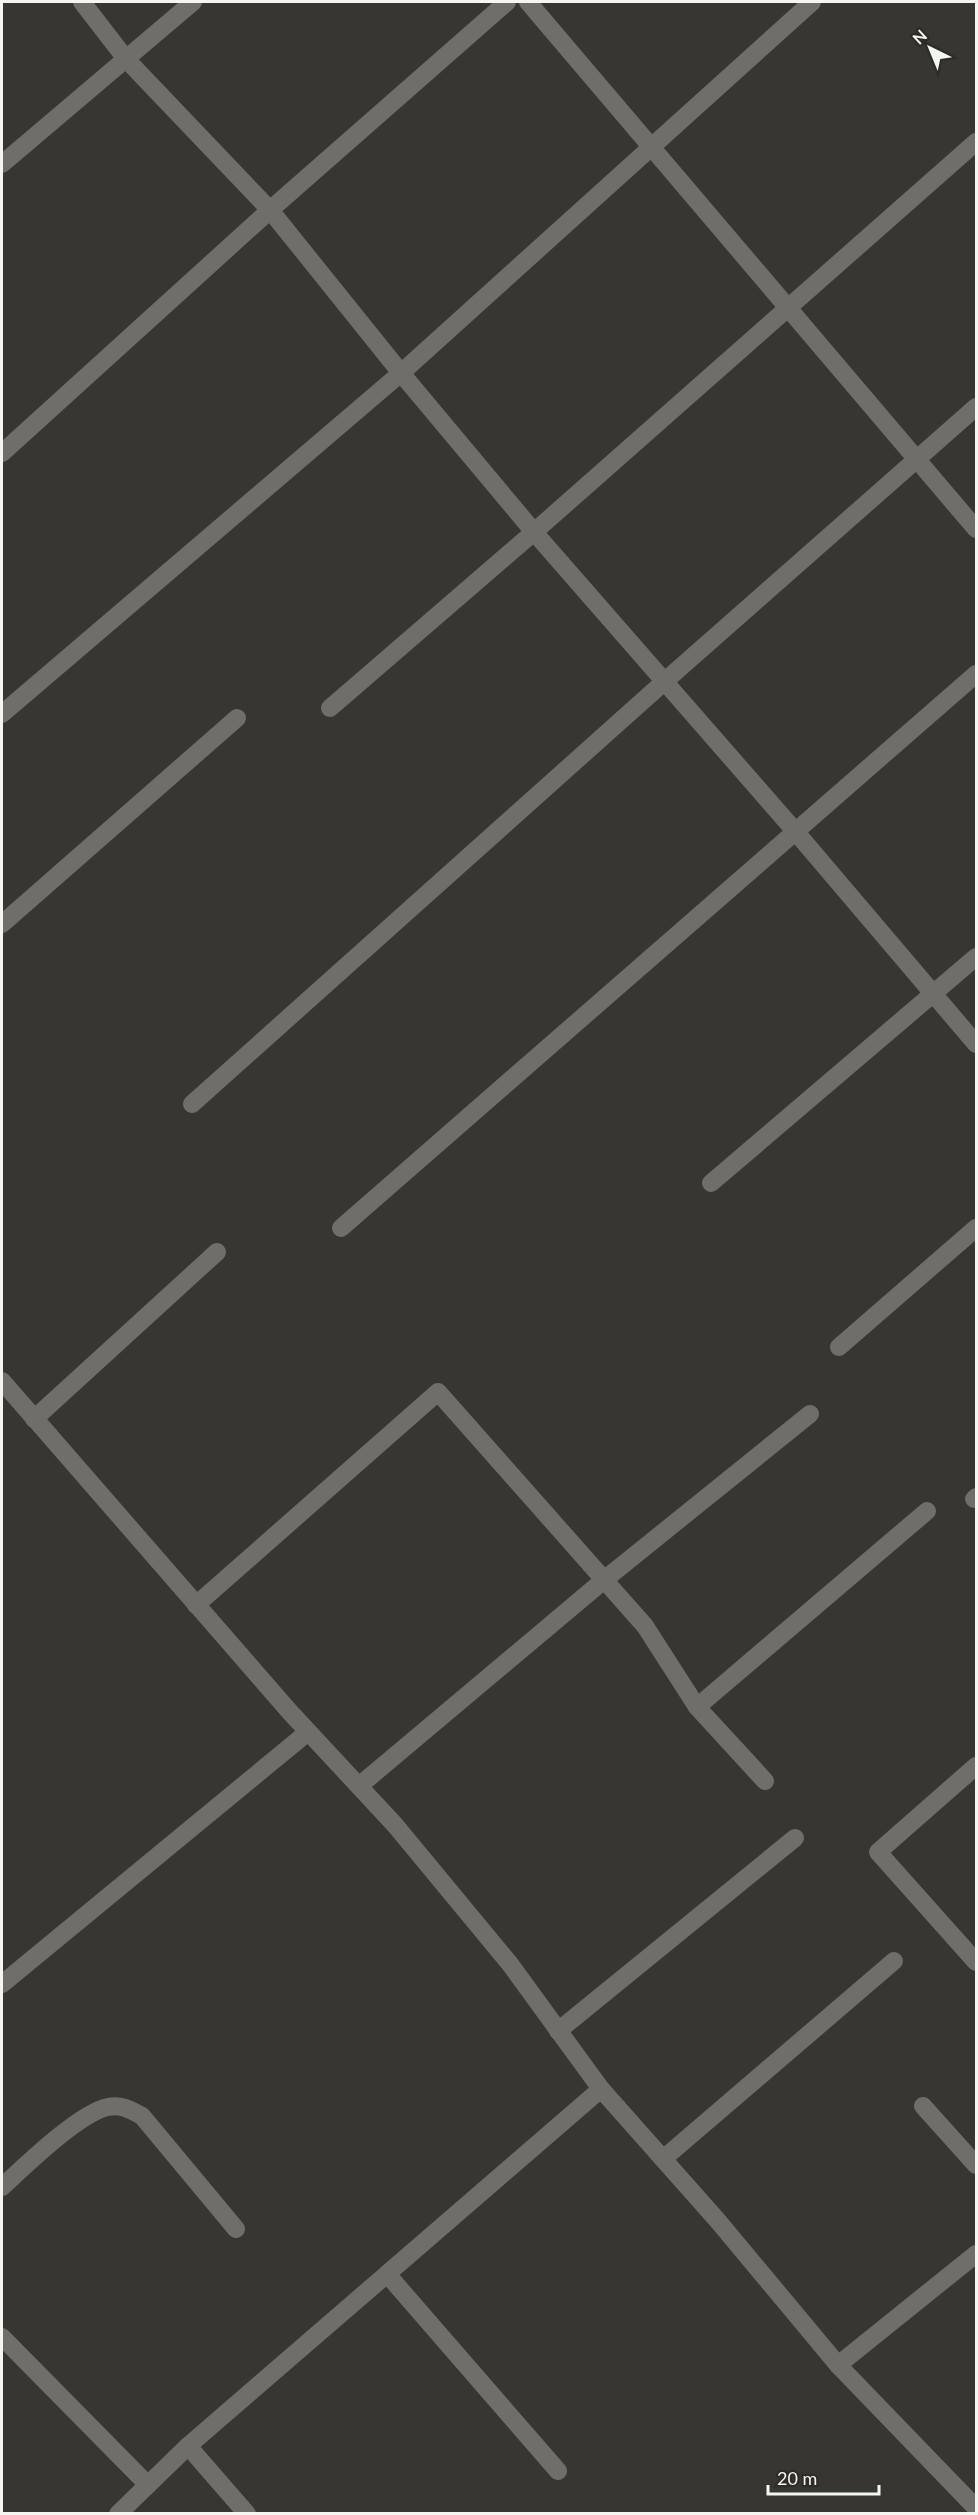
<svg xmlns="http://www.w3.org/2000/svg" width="978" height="2515" font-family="Lato,sans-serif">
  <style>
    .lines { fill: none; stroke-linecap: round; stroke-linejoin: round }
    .minor { stroke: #6f6e6a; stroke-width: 18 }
  </style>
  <rect width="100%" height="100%" fill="#373632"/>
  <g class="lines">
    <!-- minor -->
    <g class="minor">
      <polyline points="82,2 126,59 270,210 401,373 534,532 795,831 976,1044"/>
      <polyline points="528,2 976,529"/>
      <polyline points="2,164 193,2"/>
      <polyline points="2,453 270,210 507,2"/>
      <polyline points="330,708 534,532 976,142"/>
      <polyline points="2,714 401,373 812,2"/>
      <polyline points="2,924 237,718"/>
      <polyline points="192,1104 665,681 976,407"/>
      <polyline points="711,1183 976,957"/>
      <polyline points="341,1228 976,674"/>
      <polyline points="839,1347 976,1228"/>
      <polyline points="2,1381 289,1711 395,1825 510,1964 601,2089 718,2221 838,2365 976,2508"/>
      <polyline points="34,1419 217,1252"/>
      <polyline points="974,1499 976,1497"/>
      <polyline points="196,1605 438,1392 645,1626 697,1707 765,1781"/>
      <polyline points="697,1707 927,1511"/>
      <polyline points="976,1766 878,1852 976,1962"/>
      <polyline points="359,1786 604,1580 810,1414"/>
      <polyline points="2,1984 308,1732"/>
      <polyline points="558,2031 795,1838"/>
      <polyline points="923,2106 976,2165"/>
      <polyline points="663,2159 894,1961"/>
      <path d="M2,2187C25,2166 79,2113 108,2107C121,2104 131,2110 142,2116L236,2229"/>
      <polyline points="387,2274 558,2471"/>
      <polyline points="2,2337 148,2485"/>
      <polyline points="838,2365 976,2254"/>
      <polyline points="188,2446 247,2514"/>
      <polyline points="118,2514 188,2446 601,2089"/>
    </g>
  </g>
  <!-- border -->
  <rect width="978" height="2515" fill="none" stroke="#f5f5f2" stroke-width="6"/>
  <!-- north arrow -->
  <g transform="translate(930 48) rotate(317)" stroke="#2d2c28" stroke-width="4.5" paint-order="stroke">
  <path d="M0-4.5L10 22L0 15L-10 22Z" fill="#f5f5f2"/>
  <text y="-9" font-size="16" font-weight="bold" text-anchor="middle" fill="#f5f5f2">N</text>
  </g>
  <!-- scale -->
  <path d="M768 2485v9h111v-9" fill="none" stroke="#f5f5f2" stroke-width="3"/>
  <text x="777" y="2485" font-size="18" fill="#f5f5f2" stroke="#2d2c28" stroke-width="4.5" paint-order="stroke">20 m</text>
</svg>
